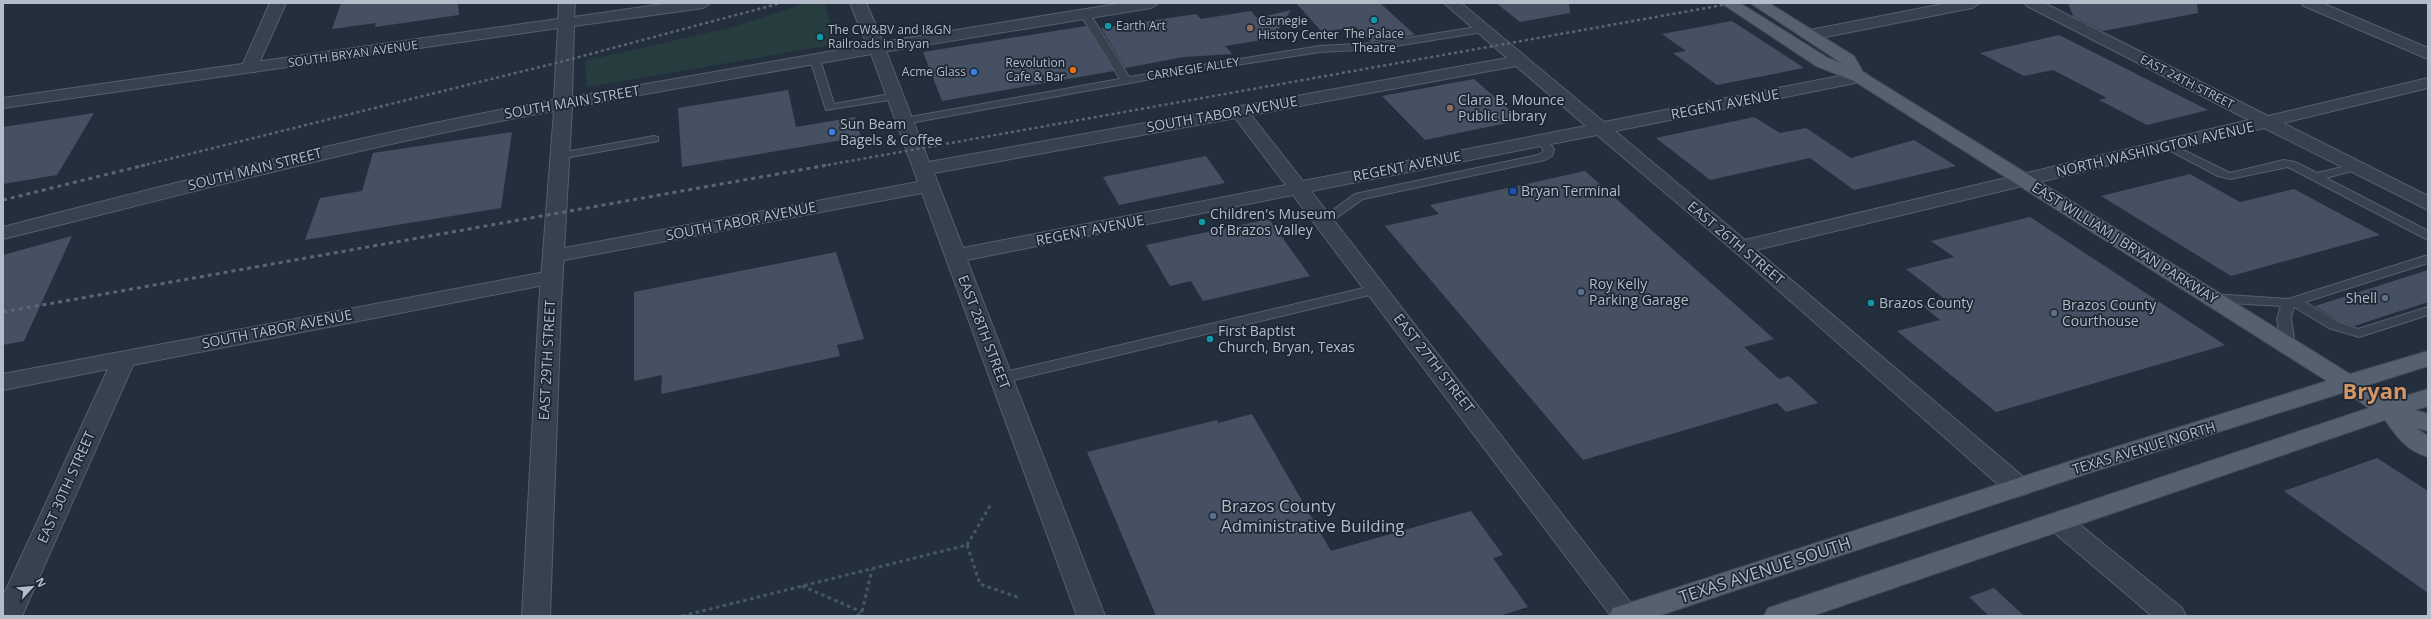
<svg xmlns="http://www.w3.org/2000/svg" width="2431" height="619" font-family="'Open Sans',sans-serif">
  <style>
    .green { fill: #263c3f }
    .building { fill: #455162 }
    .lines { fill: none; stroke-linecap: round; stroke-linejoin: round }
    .service-casing { stroke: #565f6c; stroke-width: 2 }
    .minor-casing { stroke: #565f6c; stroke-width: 2 }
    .tertiary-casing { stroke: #565f6c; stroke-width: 2 }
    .primary-casing { stroke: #414a57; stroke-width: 2 }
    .path { stroke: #44595c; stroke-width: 3; stroke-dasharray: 3.5 3.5; stroke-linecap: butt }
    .service { fill: #38414e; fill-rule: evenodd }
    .minor { fill: #38414e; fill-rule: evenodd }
    .tertiary { fill: #38414e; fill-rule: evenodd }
    .primary { fill: #56606e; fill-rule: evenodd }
    .rail-far1 { stroke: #5a6575; stroke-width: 2.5; stroke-dasharray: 3 3; stroke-linecap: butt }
    .rail { stroke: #5a6575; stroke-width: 3; stroke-dasharray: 4 4; stroke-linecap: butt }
    .culture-dot { fill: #0f9aa8; stroke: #1d2633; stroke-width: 1.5 }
    .education-dot { fill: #8d6e63; stroke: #1d2633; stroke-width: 1.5 }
    .food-dot { fill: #e8710a; stroke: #1d2633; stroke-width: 1.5 }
    .shop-dot { fill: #3f7fe0; stroke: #1d2633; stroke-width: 1.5 }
    .transit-dot { fill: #1a4fb4; stroke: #1d2633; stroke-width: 1.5 }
    .service-dot { fill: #5c6f8a; stroke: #1d2633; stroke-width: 1.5 }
    .labels { text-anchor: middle; stroke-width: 3.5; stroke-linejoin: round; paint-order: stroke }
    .far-poi-label { font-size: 12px; fill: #b4bcc9; stroke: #1d2633; text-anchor: start }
    .far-street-label { font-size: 12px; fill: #b4bcc9; stroke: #1d2633 }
    .poi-label { font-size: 14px; fill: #b4bcc9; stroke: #1d2633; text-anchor: start }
    .street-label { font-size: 14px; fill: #b4bcc9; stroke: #1d2633 }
    .near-poi-label { font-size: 17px; fill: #b4bcc9; stroke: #1d2633; text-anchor: start }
    .near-street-label { font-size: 17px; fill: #b4bcc9; stroke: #1d2633 }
    .town-label { font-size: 22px; font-weight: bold; fill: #d59563; stroke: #1d2633 }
  </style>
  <rect width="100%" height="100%" fill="#242f3e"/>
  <!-- green -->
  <polygon class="green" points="806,3 824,3 838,44 587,87 585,61 733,27"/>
  <!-- building -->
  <g class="building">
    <polygon points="341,3 458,3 459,15 375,27 376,23 332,29"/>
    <polygon points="1296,3 1380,3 1415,35 1371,42 1356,27 1322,32"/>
    <polygon points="1496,3 1569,3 1570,13 1520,22"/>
    <polygon points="2068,3 2197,3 2198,13 2103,31 2073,16"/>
    <polygon points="1291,10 1273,38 1225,46 1232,54 1184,57 1125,68 1101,28 1196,14 1201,19 1251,11 1257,18"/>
    <polygon points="1732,21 1804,68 1717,85 1673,53 1686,51 1662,34"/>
    <polygon points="1086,26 1114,71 942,101 923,52"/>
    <polygon points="2059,35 2208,110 2147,125 2099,100 2107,98 2053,70 2024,76 1980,53"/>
    <polygon points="1474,79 1521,120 1425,140 1382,96"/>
    <polygon points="788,90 796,127 855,117 861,137 682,167 678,108"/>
    <polygon points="94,113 57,175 3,184 3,127"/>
    <polygon points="1754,117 1780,133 1806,128 1851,158 1914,140 1956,166 1854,190 1810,158 1710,180 1656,138"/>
    <polygon points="512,132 501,208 305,240 320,198 362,191 373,153"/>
    <polygon points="1206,156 1225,183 1119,205 1103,177"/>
    <polygon points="1585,171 1774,339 1744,347 1779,379 1789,376 1818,403 1786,412 1777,403 1583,460 1385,226 1439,214 1430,205"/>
    <polygon points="2190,174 2240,202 2294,189 2380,235 2231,276 2101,196"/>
    <polygon points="2030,217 2225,345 1996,412 1897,331 1940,320 1923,306 1946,300 1906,269 1954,257 1931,241"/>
    <polygon points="1269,219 1310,276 1203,301 1191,281 1170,286 1146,245"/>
    <polygon points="72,236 24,341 3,345 3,255"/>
    <polygon points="836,252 864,339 837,345 840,356 661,394 662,375 634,381 634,292"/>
    <polygon points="2428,270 2428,302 2354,326 2339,321 2315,306"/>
    <polygon points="1252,414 1331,551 1471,511 1503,555 1493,558 1528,607 1499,616 1156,616 1087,452 1217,420 1218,423"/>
    <polygon points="2377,458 2428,491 2428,593 2284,491"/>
    <polygon points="1994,588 2024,616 1989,616 1969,597"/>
  </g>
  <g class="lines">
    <!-- service casing -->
    <g class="service-casing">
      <g id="service">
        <polygon points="1085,11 1090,14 1129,77 1320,46 1377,43 1483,26 1488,29 1483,32 1377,49 1320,52 1184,73 905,124 900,121 905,118 1120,79 1080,14"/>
        <polygon points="815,56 820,59 834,104 895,93 900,96 895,99 826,110 810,59"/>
        <polygon points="654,136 658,137 658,141 560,159 554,156 560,153"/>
        <polygon points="1541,137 1545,138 1554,149 1552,156 1545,160 1363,199 1328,224 1320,224 1318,221 1355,194 1538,155 1543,152 1543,149 1536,140"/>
        <polygon points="2169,143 2230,173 2284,160 2295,162 2317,173 2355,164 2359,165 2361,167 2359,169 2326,178 2428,231 2428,240 2288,167 2230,179 2218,176 2165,148 2164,146"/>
        <polygon points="2428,255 2428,263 2305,302 2338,322 2358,329 2428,307 2428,315 2359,337 2329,328 2294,307 2291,318 2295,346 2288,350 2281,346 2277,318 2281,306 2213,302 2207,298 2213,294 2288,299"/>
        <polygon points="1377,285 1382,286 1383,289 1382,292 1001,383 994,378 1001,373"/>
      </g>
    </g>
    <!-- minor casing -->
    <g class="minor-casing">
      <g id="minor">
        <polygon points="270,3 286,3 257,68 255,72 243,72 241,68"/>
        <path d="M1444,3H1461L1604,122L1860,72L1866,73L1869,77L1866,81L1860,82L1615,131L1745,240L2249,120L2027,6L2024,3H2044L2268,116L2428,78V88L2283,123L2428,196V210L2264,128L1756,250L2027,480L2031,487L2027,494L2018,496L2009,494L1734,251L1597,135L1311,191L1641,616H1611L1293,195L967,260L1105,616H1077L922,193L554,262L547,260L544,256L547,252L554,250L918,182L869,48L871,45H883L885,48L929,162L1507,58ZM1516,66L1586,126L1303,181L1251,115ZM1235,118L1286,185L963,248L934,173Z"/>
        <polygon points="1948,3 1980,3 1972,8 1810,40 1804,38 1802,35 1804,32 1810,30"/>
        <polygon points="551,271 559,272 562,277 559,282 133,365 22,616 3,616 3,596 108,369 3,390 3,374"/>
        <polygon points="2059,512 2068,515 2182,608 2186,616 2152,616 2050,529 2046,522 2050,515"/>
      </g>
    </g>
    <!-- tertiary casing -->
    <g class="tertiary-casing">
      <g id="tertiary">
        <path d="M559,3H575L574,17L670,3H711L703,8L574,26L572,97L867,45L850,3H866L883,42L1123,3H1159L1151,8L877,53L572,107L561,305L550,616H522L539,305L554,111C368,144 186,194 3,239V227C186,180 368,133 554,100L558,28L3,108V98L558,19Z"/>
        <polygon points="2301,3 2322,3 2428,48 2428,59 2304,6"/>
      </g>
    </g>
    <!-- primary casing -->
    <g class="primary-casing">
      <path id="primary" d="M1721,3H1740L1828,58L1843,64L1750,3H1769L1854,56L1863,72L2350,374L2428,351V366L2368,385L2392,400L2428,389V406L2415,410L2428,414V431L2416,428L2428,436V457C2407,451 2397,437 2385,420L1812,616H1764L1768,608L2369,408L2345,392L2089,473L1658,616H1609L1613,608L1623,605L2071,461L2327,381L1854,81L1816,66Z"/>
    </g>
    <!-- path -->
    <g class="path">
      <polyline points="967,545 991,504"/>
      <polyline points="802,586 862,612"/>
      <polyline points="682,616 967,545 980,584 1020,598"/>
      <polyline points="857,616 862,612 872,569"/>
    </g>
    <!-- service -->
    <use href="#service" class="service"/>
    <!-- minor -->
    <use href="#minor" class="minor"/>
    <!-- tertiary -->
    <use href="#tertiary" class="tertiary"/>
    <!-- primary -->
    <use href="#primary" class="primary"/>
    <!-- rail-far1 -->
    <g class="rail-far1">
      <polyline points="141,166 564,61 781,3"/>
      <polyline points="822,166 1734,3"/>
    </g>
    <!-- rail -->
    <g class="rail">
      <polyline points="3,200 145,165"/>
      <polyline points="3,312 828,165"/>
    </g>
  </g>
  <!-- markers -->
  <g class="culture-dot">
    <circle cx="1374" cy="20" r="4"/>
    <circle cx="1108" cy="26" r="4"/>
    <circle cx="820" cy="37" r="4"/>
    <circle cx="1202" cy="222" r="4"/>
    <circle cx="1871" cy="303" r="4"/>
    <circle cx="1210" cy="339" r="4"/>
  </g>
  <g class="education-dot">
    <circle cx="1250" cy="28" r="4"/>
    <circle cx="1450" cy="108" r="4"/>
  </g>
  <circle class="food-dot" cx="1073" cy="70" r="4"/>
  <g class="shop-dot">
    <circle cx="974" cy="72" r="4"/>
    <circle cx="832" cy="132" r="4"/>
  </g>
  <rect class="transit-dot" x="1509" y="187" width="8" height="8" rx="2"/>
  <g class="service-dot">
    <circle cx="1581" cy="292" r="4"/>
    <circle cx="2385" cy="298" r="4"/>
    <circle cx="2054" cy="313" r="4"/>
    <circle cx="1213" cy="516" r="4"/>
  </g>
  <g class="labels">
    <!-- far-poi labels -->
    <g class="far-poi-label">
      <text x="1258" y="25">Carnegie<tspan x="1258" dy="14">History Center</tspan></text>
      <text x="1116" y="30">Earth Art</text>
      <text x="828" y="34">The CW&amp;BV and I&amp;GN<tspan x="828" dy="14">Railroads in Bryan</tspan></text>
      <text x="1374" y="38" text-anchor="middle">The Palace<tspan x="1374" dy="14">Theatre</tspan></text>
      <text x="1065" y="67" text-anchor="end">Revolution<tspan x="1065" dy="14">Cafe &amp; Bar</tspan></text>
      <text x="966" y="76" text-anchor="end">Acme Glass</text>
    </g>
    <!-- far-street labels -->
    <g class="far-street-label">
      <text transform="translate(353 54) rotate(-8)" y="4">SOUTH BRYAN AVENUE</text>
      <text transform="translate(1193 69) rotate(-9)" y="4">CARNEGIE ALLEY</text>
      <text transform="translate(2187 82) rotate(27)" y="4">EAST 24TH STREET</text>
    </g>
    <!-- poi labels -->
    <g class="poi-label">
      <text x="1458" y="105">Clara B. Mounce<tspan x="1458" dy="16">Public Library</tspan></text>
      <text x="840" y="129">Sun Beam<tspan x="840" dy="16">Bagels &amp; Coffee</tspan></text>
      <text x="1521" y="196">Bryan Terminal</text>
      <text x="1210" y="219">Children's Museum<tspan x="1210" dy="16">of Brazos Valley</tspan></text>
      <text x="1589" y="289">Roy Kelly<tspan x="1589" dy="16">Parking Garage</tspan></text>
      <text x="2377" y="303" text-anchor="end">Shell</text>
      <text x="1879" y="308">Brazos County</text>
      <text x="2062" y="310">Brazos County<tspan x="2062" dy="16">Courthouse</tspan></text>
      <text x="1218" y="336">First Baptist<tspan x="1218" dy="16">Church, Bryan, Texas</tspan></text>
    </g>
    <!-- street labels -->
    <g class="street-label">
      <text transform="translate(572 102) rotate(-10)" y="5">SOUTH MAIN STREET</text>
      <text transform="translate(1725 104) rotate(-11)" y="5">REGENT AVENUE</text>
      <text transform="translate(1222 114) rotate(-10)" y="5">SOUTH TABOR AVENUE</text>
      <text transform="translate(2155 149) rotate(-13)" y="5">NORTH WASHINGTON AVENUE</text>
      <text transform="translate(1407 166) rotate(-11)" y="5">REGENT AVENUE</text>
      <text transform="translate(255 169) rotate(-14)" y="5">SOUTH MAIN STREET</text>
      <text transform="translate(741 221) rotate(-11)" y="5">SOUTH TABOR AVENUE</text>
      <text transform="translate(1090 230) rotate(-11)" y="5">REGENT AVENUE</text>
      <text transform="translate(1736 243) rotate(40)" y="5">EAST 26TH STREET</text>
      <text transform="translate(2125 243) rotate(32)" y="5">EAST WILLIAM J BRYAN PARKWAY</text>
      <text transform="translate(277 329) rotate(-11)" y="5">SOUTH TABOR AVENUE</text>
      <text transform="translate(984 332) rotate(69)" y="5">EAST 28TH STREET</text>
      <text transform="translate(547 360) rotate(-87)" y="5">EAST 29TH STREET</text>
      <text transform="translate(1434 363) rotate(52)" y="5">EAST 27TH STREET</text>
      <text transform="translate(2144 448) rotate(-17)" y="5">TEXAS AVENUE NORTH</text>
      <text transform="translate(66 487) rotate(-66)" y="5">EAST 30TH STREET</text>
    </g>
    <!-- near-poi labels -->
    <g class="near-poi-label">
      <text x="1221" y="512">Brazos County<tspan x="1221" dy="20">Administrative Building</tspan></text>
    </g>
    <!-- near-street labels -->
    <g class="near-street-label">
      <text transform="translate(1765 570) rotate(-18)" y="6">TEXAS AVENUE SOUTH</text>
    </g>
    <!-- town labels -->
    <g class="town-label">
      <text x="2375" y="399">Bryan</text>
    </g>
  </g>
  <!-- border -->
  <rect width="2431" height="619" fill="none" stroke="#b4bcc9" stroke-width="8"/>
  <!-- north arrow -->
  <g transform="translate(32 587) rotate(63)" stroke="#1d2633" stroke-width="3" paint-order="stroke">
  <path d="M0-3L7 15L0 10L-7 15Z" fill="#b4bcc9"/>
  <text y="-6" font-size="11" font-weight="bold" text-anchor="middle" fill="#b4bcc9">N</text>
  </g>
</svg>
